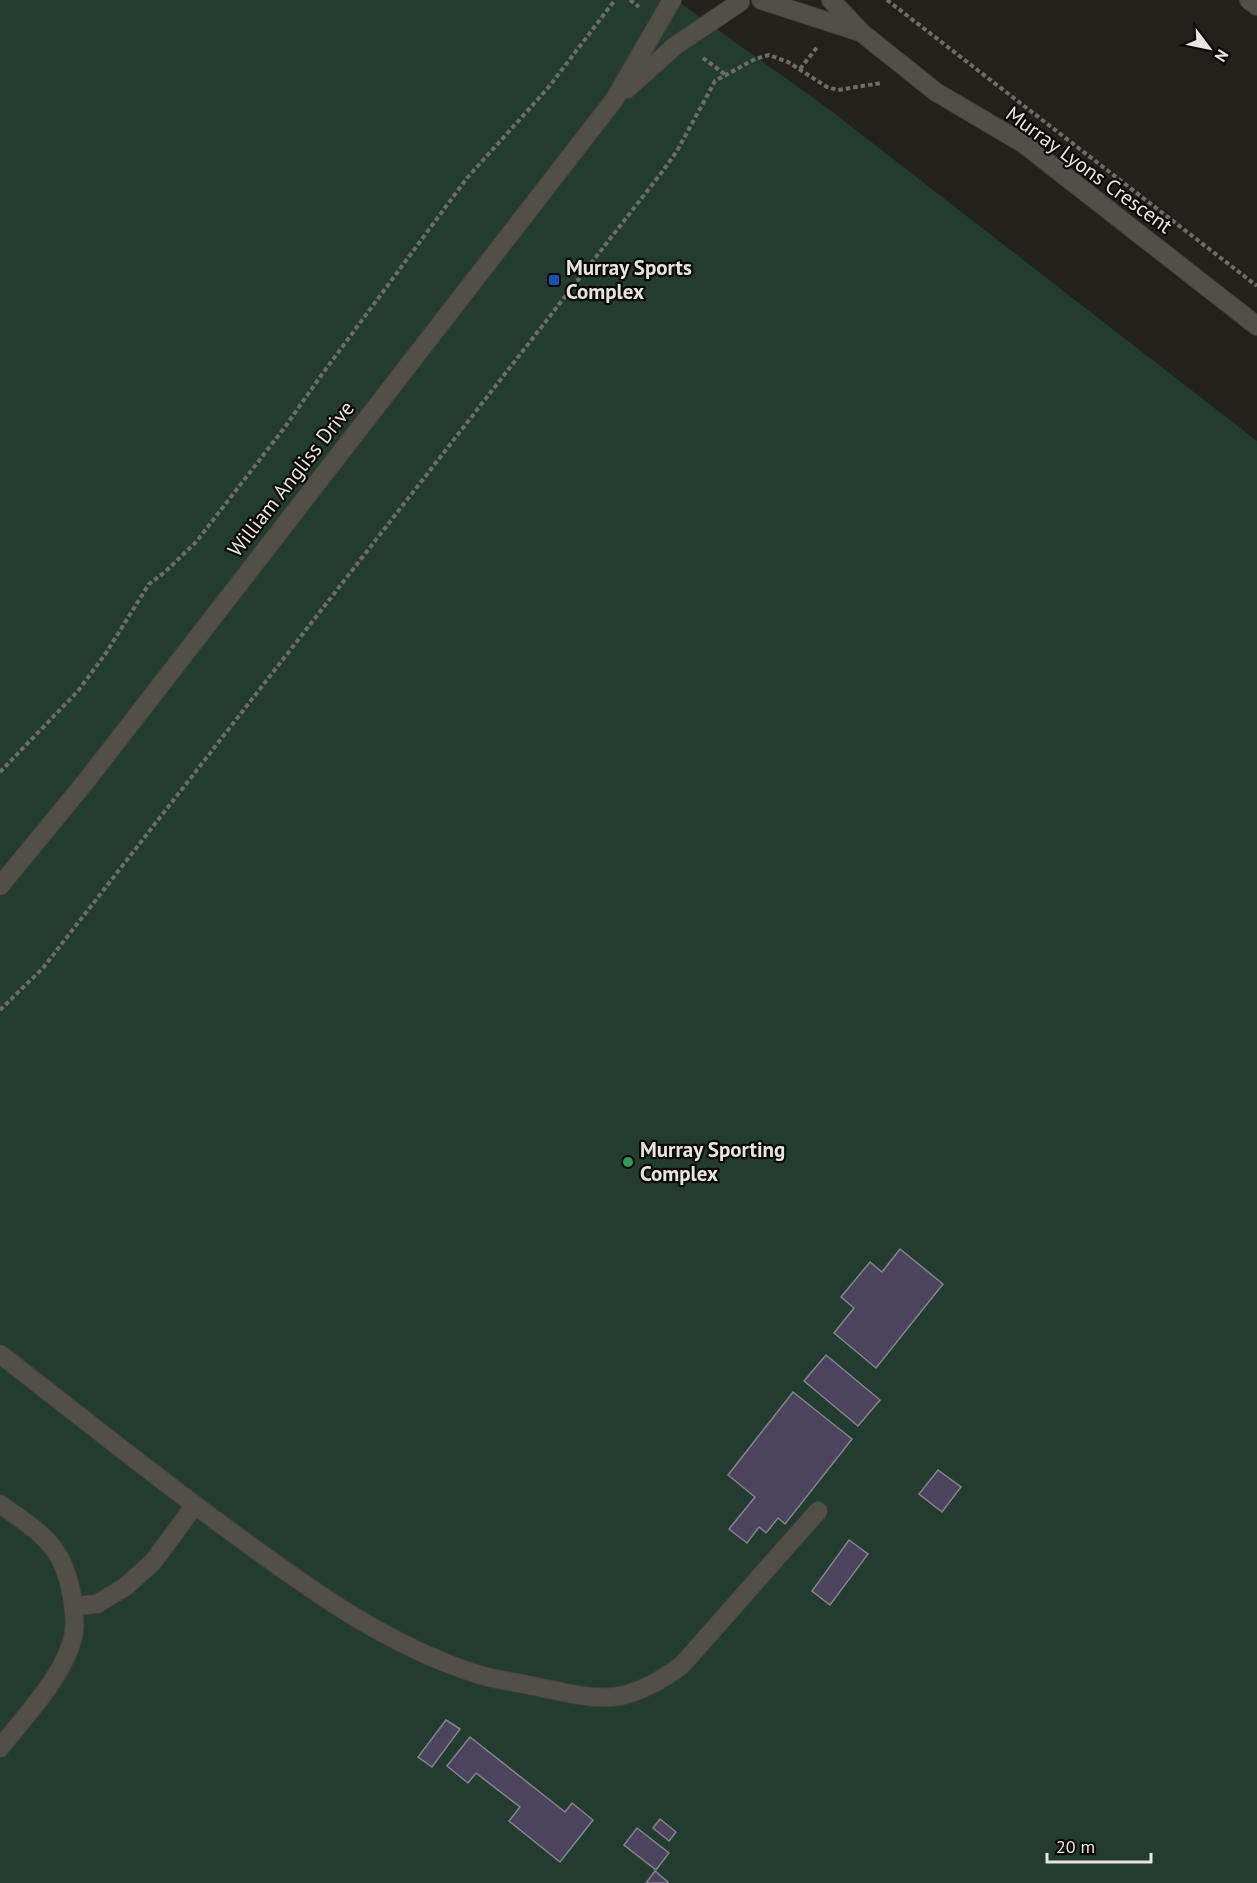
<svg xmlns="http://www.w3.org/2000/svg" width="1257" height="1883" font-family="'PT Sans',sans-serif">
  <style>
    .green { fill: #223c2f }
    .building { fill: #4c435f; stroke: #86838b; stroke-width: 1.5 }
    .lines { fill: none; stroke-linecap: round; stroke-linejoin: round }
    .minor-casing { stroke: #413f3b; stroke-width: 20 }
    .path { stroke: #6e6c67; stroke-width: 4; stroke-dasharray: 4.5 3; stroke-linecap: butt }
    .minor { stroke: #524f48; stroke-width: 18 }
    .transit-dot { fill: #1a4fb4; stroke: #0c0a08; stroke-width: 2 }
    .leisure-dot { fill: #2e9e5b; stroke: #0c0a08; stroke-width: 2 }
    .labels { text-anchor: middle; stroke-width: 4.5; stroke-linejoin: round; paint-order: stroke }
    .street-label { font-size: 21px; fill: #e7e5e1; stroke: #0c0a08 }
    .poi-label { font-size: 21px; font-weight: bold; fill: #e7e5e1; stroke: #0c0a08; text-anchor: start }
  </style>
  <rect width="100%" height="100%" fill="#23211b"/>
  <!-- green -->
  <polygon class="green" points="0,0 676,0 826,107 1257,441 1257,1883 0,1883"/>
  <!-- building -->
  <g class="building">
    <polygon points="900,1249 943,1284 876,1368 834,1333 854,1308 841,1297 870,1262 882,1272"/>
    <polygon points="826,1355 880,1400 858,1426 804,1381"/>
    <polygon points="793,1392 852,1439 785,1524 778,1518 766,1533 759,1527 747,1543 729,1529 755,1497 728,1475"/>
    <polygon points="938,1470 961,1487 942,1512 919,1494"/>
    <polygon points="849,1540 868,1554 830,1605 812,1591"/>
    <polygon points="446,1720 460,1729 432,1767 418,1757"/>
    <polygon points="470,1737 565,1812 572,1803 593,1820 560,1862 509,1821 520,1807 476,1773 468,1783 447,1766"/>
    <polygon points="660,1819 676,1832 669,1841 653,1828"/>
    <polygon points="637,1828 669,1853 656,1870 624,1845"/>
    <polygon points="655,1871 668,1882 667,1883 646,1883"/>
  </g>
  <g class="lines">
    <!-- minor casing -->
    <g class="minor-casing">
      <g id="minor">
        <polyline points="761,0 860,32"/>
        <polyline points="831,0 862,33 936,92 1024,144 1257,326"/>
        <polyline points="1249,0 1257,6"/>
        <polyline points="627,89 675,46 740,2"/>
        <polyline points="0,886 87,780 614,100 672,0"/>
        <path d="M0,1354C75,1412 149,1472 226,1528C305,1586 384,1645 480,1675C497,1680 515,1682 533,1686C559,1691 586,1699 613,1697C639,1694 662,1680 682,1665L818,1511"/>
        <path d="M0,1504C19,1518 43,1532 56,1552C64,1563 68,1577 71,1591C73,1603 76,1619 74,1632C67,1673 25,1716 0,1748"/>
        <polyline points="74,1606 97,1604 125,1587 153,1562 195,1505"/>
      </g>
    </g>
    <!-- path -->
    <g class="path">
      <polyline points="630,0 639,7"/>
      <polyline points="887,0 1257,286"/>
      <polyline points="703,58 726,75"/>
      <polyline points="800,69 818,46"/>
      <polyline points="0,772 78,691 106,653 149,584 165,572 196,542 285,427 320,377 467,178 548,88 615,0"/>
      <polyline points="0,1010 43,968 81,919 662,172 677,151 715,81 755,59 769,55 788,62 827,87 838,90 881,83"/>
    </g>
    <!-- minor -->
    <use href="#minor" class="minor"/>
  </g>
  <!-- markers -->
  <rect class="transit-dot" x="548" y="274" width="12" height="12" rx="3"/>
  <circle class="leisure-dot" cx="628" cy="1162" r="6"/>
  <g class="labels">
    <!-- street labels -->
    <g class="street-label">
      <text transform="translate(1089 170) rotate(36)" y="7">Murray Lyons Crescent</text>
      <text transform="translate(291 479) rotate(-52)" y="7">William Angliss Drive</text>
    </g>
    <!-- poi labels -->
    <g class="poi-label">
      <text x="566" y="275">Murray Sports<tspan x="566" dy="24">Complex</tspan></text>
      <text x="640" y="1157">Murray Sporting<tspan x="640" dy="24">Complex</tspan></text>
    </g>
  </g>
  <!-- north arrow -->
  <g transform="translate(1209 48) rotate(122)" stroke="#0c0a08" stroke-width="4.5" paint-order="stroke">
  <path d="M0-4.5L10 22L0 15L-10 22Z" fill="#e7e5e1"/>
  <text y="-9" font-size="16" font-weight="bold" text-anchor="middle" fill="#e7e5e1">N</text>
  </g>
  <!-- scale -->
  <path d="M1047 1853v9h104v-9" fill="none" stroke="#e7e5e1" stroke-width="3"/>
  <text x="1056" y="1853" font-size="18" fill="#e7e5e1" stroke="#0c0a08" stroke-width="4.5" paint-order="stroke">20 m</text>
</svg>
